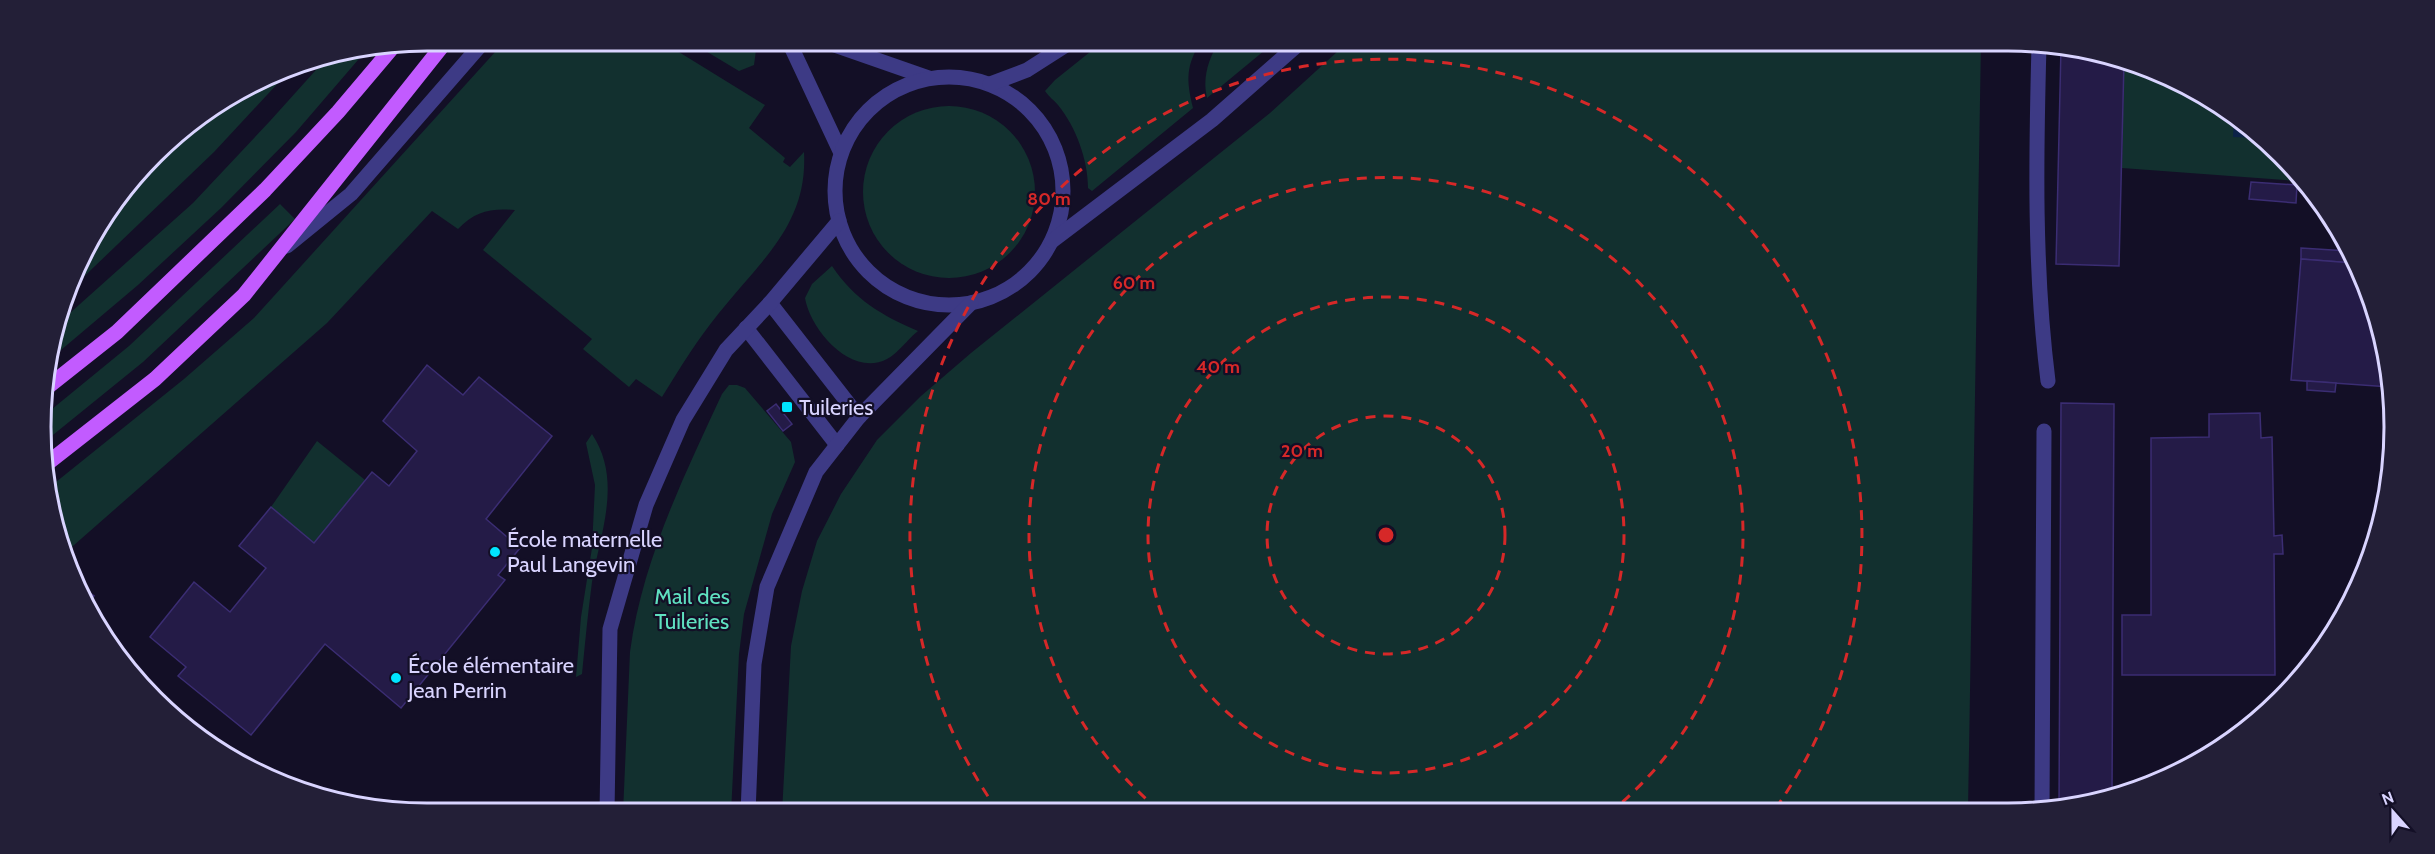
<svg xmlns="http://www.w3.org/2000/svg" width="2435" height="854" font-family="Cabin,sans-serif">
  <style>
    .green { fill: #12302f }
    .water { fill: #0c2248 }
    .building { fill: #241b47; stroke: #3b2d73; stroke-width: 1.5 }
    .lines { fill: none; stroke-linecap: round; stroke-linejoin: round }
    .minor { stroke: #3d3a85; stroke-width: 15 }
    .major { stroke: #c25bff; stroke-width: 15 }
    .ring { fill: none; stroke: #d62828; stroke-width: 3; stroke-dasharray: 10 8 }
    .poi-dot { fill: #00e5ff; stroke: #130f26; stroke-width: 2 }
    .labels { text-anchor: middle; stroke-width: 4.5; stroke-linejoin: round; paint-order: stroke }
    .poi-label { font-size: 22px; fill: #d9d4ff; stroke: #130f26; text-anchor: start }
    .park-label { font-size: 22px; fill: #5fe0c0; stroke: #130f26 }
    .rim { fill: none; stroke: #d9d4ff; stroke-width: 3 }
    .centre { fill: #d62828; stroke: #130f26; stroke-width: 3 }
    .ring-label { font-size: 18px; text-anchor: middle; font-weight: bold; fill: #d62828; stroke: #130f26; stroke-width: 4.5; stroke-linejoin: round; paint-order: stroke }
  </style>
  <rect width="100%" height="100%" fill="#130f26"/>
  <!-- green -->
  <g class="green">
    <path d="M506,40L661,41L765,105L749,128L785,158L783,162L790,167L804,152C808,225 760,261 719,313C697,340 680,368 662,397L636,379L629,387L583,349L592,339L483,250L515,210C491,208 475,211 458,229L432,211L327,323L65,553L54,527L51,486L184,379L254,318Z"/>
    <path d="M1105,40L1201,41C1186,66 1186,79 1193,108L1092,191L1088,188C1088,160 1076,127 1058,105C1054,100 1049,97 1045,91L1055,80Z"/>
    <polygon points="689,41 747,41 756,50 754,65 739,71"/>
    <path d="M1219,41H1276L1207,98C1202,76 1209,59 1219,41Z"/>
    <polygon points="1349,41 1981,41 1968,810 782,813 791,646 802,591 817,541 841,494 877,440 921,396 971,353 1270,113"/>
    <polygon points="364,53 296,132 221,208 138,285 48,361 61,321 193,203 270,121 324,61"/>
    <polygon points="2124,61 2243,120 2297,181 2122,168"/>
    <polygon points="293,67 214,152 70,290 81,256 136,183 211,112 279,70"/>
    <circle cx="949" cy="192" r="86"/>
    <polygon points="280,204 295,219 143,362 48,439 46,414 129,346"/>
    <path d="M832,266C855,300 881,315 918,331C909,338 896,355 887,359C851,378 810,329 805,298L812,284Z"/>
    <path d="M729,385H737L745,388L791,442L795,462L772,514L744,614L739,654L731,813H623L630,652C642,561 684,476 722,394Z"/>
    <path d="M592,434C623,481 600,533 592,582C588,612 585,643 582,674L576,677L581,617L592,548L595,485L586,443Z"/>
    <polygon points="317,441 365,480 314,543 271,507"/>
  </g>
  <!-- water -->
  <polygon class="water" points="2234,116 2243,120 2259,138 2233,137"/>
  <!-- building -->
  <g class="building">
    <polygon points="2061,47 2108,54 2124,61 2119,266 2056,264"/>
    <polygon points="2251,182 2297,185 2296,203 2249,199"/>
    <polygon points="2301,248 2348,251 2353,263 2301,259"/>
    <polygon points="2301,259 2353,263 2391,376 2390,387 2291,380"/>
    <polygon points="427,365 463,395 479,377 552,436 486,519 520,548 498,575 505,580 401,708 325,644 251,735 178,676 186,667 150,637 194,582 230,612 266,568 239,546 271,507 314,543 372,472 389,486 417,451 383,421"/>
    <polygon points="2307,381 2336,383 2335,392 2307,390"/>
    <polygon points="2061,403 2114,404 2112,794 2059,810"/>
    <polygon points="776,404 792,424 783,431 767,411"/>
    <polygon points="2260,413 2261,438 2272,437 2274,536 2282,535 2283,554 2274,554 2275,675 2122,675 2122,615 2151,615 2151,438 2209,437 2209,414"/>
    <polygon points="80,586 94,596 88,603"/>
  </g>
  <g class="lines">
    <!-- minor -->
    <g class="minor">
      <polyline points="788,40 841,153"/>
      <polyline points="820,40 929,78"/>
      <path d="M2039,45C2036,157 2034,270 2048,381"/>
      <circle cx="949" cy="191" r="114"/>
      <polyline points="990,84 1027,70 1074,40"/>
      <polyline points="1052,241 1212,120 1303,40"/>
      <polyline points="287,246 351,194 485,40"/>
      <polyline points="770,303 859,417"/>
      <polyline points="746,328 837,445"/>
      <polyline points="2042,810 2044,431"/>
      <polyline points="607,813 610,629 646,505 683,420 726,350 770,303 839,221"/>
      <polyline points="748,813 754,664 767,587 816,472 859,417 971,303"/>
    </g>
    <!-- major -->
    <g class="major">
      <polyline points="45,389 117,332 265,190 338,112 393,47"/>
      <polyline points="49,462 155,379 244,295 447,40"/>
    </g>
  </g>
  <!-- distance rings -->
  <g class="ring">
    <circle cx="1386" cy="535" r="119"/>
    <circle cx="1386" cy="535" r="238"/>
    <path d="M1159 810A357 357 0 1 1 1613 810"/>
    <path d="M998 811A476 476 0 1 1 1776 808"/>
  </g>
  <!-- markers -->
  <g class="poi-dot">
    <rect x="781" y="401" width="12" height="12" rx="3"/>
    <circle cx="495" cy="552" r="6"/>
    <circle cx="396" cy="678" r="6"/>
  </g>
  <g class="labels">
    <!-- poi labels -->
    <g class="poi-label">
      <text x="799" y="415">Tuileries</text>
      <text x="507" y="547">École maternelle<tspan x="507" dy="25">Paul Langevin</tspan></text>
      <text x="408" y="673">École élémentaire<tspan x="408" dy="25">Jean Perrin</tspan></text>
    </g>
    <!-- park labels -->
    <g class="park-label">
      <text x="692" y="604">Mail des<tspan x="692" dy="25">Tuileries</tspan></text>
    </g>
  </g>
  <!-- crop -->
  <path d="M0 0H2435V854H0ZM427 51H2008A376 376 0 0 1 2384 427V427A376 376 0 0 1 2008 803H427A376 376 0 0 1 51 427V427A376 376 0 0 1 427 51Z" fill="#231f37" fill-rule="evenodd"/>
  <path class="rim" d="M427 51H2008A376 376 0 0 1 2384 427V427A376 376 0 0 1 2008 803H427A376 376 0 0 1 51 427V427A376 376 0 0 1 427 51Z"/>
  <circle cx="1386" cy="535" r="9" class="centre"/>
  <g class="ring-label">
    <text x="1049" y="205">80 m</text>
    <text x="1134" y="289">60 m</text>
    <text x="1218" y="373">40 m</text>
    <text x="1302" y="457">20 m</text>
  </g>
  <!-- north arrow -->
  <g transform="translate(2393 812) rotate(339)" stroke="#130f26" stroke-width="4.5" paint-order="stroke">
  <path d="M0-4.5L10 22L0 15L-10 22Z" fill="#d9d4ff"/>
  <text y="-9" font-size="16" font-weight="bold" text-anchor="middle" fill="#d9d4ff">N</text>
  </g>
</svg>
